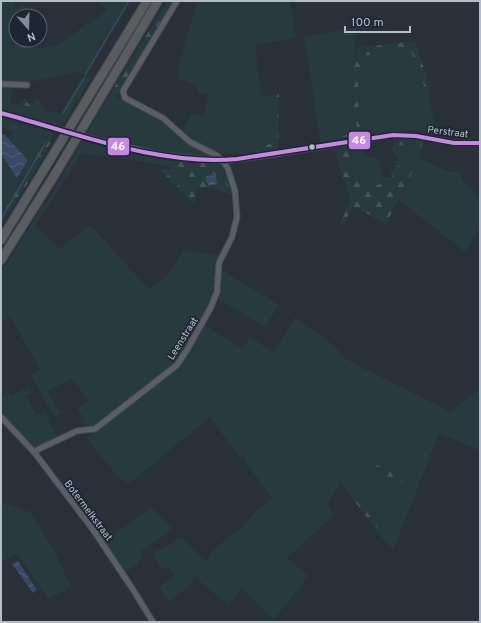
<svg xmlns="http://www.w3.org/2000/svg" width="481" height="623" font-family="Overpass,sans-serif">
  <style>
    .grass { fill: #273a3e }
    .forest { fill: url(#forest-firs) }
    .water { fill: url(#water-waves) }
    .lines { fill: none; stroke-linecap: round; stroke-linejoin: round }
    .stream { stroke: #384963; stroke-width: 1.5 }
    .minor-casing { stroke: #484c53; stroke-width: 7 }
    .highway-casing { stroke: #474c53; stroke-width: 10 }
    .minor { stroke: #5a5e66; stroke-width: 5 }
    .highway { stroke: #5a5d60; stroke-width: 8 }
    .minor-bridge-casing { stroke: #484c53; stroke-width: 7; stroke-linecap: butt }
    .minor-bridge { stroke: #5a5e66; stroke-width: 5 }
    .bus-1-casing { stroke: #1d2633; stroke-width: 7 }
    .bus-1 { stroke: #c787e3; stroke-width: 4 }
    .bus-dot { fill: #b4bcc9; stroke: #1d2633; stroke-width: 1.5 }
    .labels { text-anchor: middle; stroke-width: 3.5; stroke-linejoin: round; paint-order: stroke }
    .street-label { font-size: 10px; fill: #b4bcc9; stroke: #1d2633 }
    .line-badge { stroke: #1d2633; stroke-width: 1.5 }
    .badge-label { font-size: 11px; text-anchor: middle; font-weight: bold; fill: #fff }
  </style>
  <defs>
    <pattern id="forest-firs" width="22" height="20" patternUnits="userSpaceOnUse"><rect width="22" height="20" fill="#273a3e"/><path d="M5 1l3.5 6h-7zM16 11l3.5 6h-7z" fill="#445559"/></pattern>
    <pattern id="water-waves" width="16" height="10" patternUnits="userSpaceOnUse"><rect width="16" height="10" fill="#384963"/><path d="M0 5q4-4 8 0t8 0" fill="none" stroke="#526178"/></pattern>
  </defs>
  <rect width="100%" height="100%" fill="#2a3038"/>
  <!-- grass -->
  <g class="grass">
    <polygon points="1,1 13,1 15,8 24,5 26,16 16,16 16,40 30,40 34,48 54,47 107,11 99,1 128,1 86,74 92,77 62,126 1,110 1,86 12,86 11,103 61,114 82,78 86,75 75,72 31,82 1,82"/>
    <path d="M197,1H290L296,38L255,45L261,96L274,95L270,144L254,147V153C225,157 205,152 183,130L192,113L203,116L208,95L197,92L198,86L177,78L181,57Z"/>
    <polygon points="356,28 355,66 349,89 358,134 320,139 304,37"/>
    <path d="M410,48L425,88L430,87C427,103 436,118 436,134L410,130L390,131L363,137L357,98L360,67L363,56Z"/>
    <polygon points="110,94 160,120 192,146 212,155 212,157 171,154 154,151 103,139 103,137 86,133"/>
    <polygon points="1,117 53,133 51,141 42,137 41,141 44,142 1,215 1,154 16,177 28,160 9,139 13,131 1,127"/>
    <polygon points="81,141 148,157 171,161 170,166 82,153 35,226 59,249 90,225 149,289 167,275 184,251 221,255 213,297 179,359 172,366 145,386 101,422 92,427 86,428 82,415 77,410 89,401 71,379 47,391 61,413 55,417 31,376 40,369 11,317 1,322 1,273 43,205 45,206"/>
    <polygon points="393,144 410,147 417,146 416,156 408,172 396,164 396,161 399,157 395,157 395,152 392,152"/>
    <polygon points="364,147 365,155 379,159 382,178 393,177 394,185 383,187 382,183 364,190 348,149"/>
    <path d="M419,158C432,164 446,173 460,172C461,183 472,190 480,196V229L474,236L465,252L399,200Z"/>
    <polygon points="163,169 169,169 170,172 185,173 193,187 185,192"/>
    <polygon points="222,172 229,194 209,187 209,186 213,186 217,179 216,174"/>
    <polygon points="221,270 279,305 265,327 217,298"/>
    <polygon points="295,317 340,350 338,355 451,412 480,388 480,451 439,433 419,485 375,464 372,469 417,490 393,550 379,534 381,532 344,479 326,504 334,515 287,558 309,576 274,619 241,588 229,606 196,578 182,592 170,602 159,587 174,576 169,568 161,568 152,554 181,537 206,562 214,549 240,529 258,510 272,499 242,456 240,458 210,417 128,485 115,474 86,438 172,371 203,325 243,348 250,337 274,353"/>
    <polygon points="29,386 32,392 26,396 37,415 45,410 51,419 49,420 57,437 34,448 32,447 1,413 1,397 8,392 12,396"/>
    <polygon points="1,502 30,512 55,552 71,587 48,599 17,553 1,562"/>
    <polygon points="151,507 173,529 141,551 143,555 137,564 125,573 104,542"/>
  </g>
  <!-- forest -->
  <g class="forest">
    <polygon points="167,1 174,1 116,97 110,94"/>
    <path d="M415,41L430,87L425,88L410,48L363,56C355,84 358,108 363,137L321,143L320,139L358,133L349,89L351,66H355L356,48Z"/>
    <polygon points="279,94 278,150 254,153 254,147 270,144 274,95"/>
    <polygon points="25,98 27,103 33,104 35,101 38,99 45,110 22,105 20,102"/>
    <polygon points="42,137 51,141 34,173 1,225 1,215 44,143 41,141"/>
    <polygon points="393,138 423,140 418,161 386,224 353,206 344,224 340,223 351,200 334,149 363,143 364,147 348,150 364,190 382,183 383,187 394,185 391,171 395,168 394,166 396,164 408,172 416,156 417,147 410,147 393,144"/>
    <polygon points="171,161 199,163 223,163 233,193 229,194 222,172 210,175 205,180 209,186 209,187 197,187 194,205 160,170 163,169 185,192 193,187 185,173 170,172"/>
    <polygon points="375,464 419,485 417,490 372,469"/>
    <polygon points="344,478 381,532 379,534 341,483"/>
  </g>
  <!-- water -->
  <g class="water">
    <polygon points="4,134 28,160 17,178 1,154 1,135"/>
    <polygon points="216,174 217,184 209,186 205,180 206,176"/>
    <polygon points="18,561 37,590 33,593 12,564"/>
  </g>
  <g class="lines">
    <!-- stream -->
    <g class="stream">
      <polyline points="85,75 129,1"/>
      <polyline points="63,113 84,78"/>
      <polyline points="1,219 45,144"/>
    </g>
    <!-- minor casing -->
    <g class="minor-casing">
      <g id="minor">
        <polyline points="1,84 27,85"/>
        <polyline points="1,113 41,124"/>
        <polyline points="101,141 161,155 223,161 263,156 393,135 416,136 454,143 480,143"/>
        <polyline points="1,417 34,452 94,531 132,588 153,622"/>
        <polyline points="34,452 41,448 77,431 95,429 177,365 187,350 211,307 217,292 219,263 232,237 237,217 235,191 228,169 223,161 216,155 190,142 163,118 125,98 123,91 177,1"/>
      </g>
    </g>
    <!-- highway casing -->
    <g class="highway-casing">
      <g id="highway">
        <polyline points="1,240 147,1"/>
        <polyline points="1,260 54,176 158,1"/>
      </g>
    </g>
    <!-- minor -->
    <use href="#minor" class="minor"/>
    <!-- highway -->
    <use href="#highway" class="highway"/>
    <!-- minor-bridge casing -->
    <g class="minor-bridge-casing">
      <polyline id="minor-bridge" points="41,124 101,141"/>
    </g>
    <!-- minor-bridge -->
    <use href="#minor-bridge" class="minor-bridge"/>
    <!-- bus-1 casing -->
    <g class="bus-1-casing">
      <path id="bus-1" d="M1,113C76,133 158,166 237,159L393,135L416,136L454,143H480"/>
    </g>
    <!-- bus-1 -->
    <use href="#bus-1" class="bus-1"/>
  </g>
  <!-- markers -->
  <circle class="bus-dot" cx="312" cy="147" r="3.5"/>
  <g class="labels">
    <!-- street labels -->
    <g class="street-label">
      <text transform="translate(448 131) rotate(7)" y="4">Perstraat</text>
      <text transform="translate(182 338) rotate(-58)" y="4">Leenstraat</text>
      <text transform="translate(89 510) rotate(53)" y="4">Botermelkstraat</text>
    </g>
  </g>
  <g class="line-badge">
    <rect x="348" y="131" width="23" height="19" rx="4" fill="#c787e3"/>
    <rect x="107" y="137" width="23" height="19" rx="4" fill="#c787e3"/>
  </g>
  <g class="badge-label">
    <text x="359" y="144">46</text>
    <text x="118" y="150">46</text>
  </g>
  <!-- border -->
  <rect width="481" height="623" fill="none" stroke="#b4bcc9" stroke-width="4"/>
  <!-- north arrow -->
  <g transform="translate(28 28) rotate(160)"><circle r="19" fill="#1d2633" stroke="#59626f"/>
  <path d="M0-3L7 15L0 10L-7 15Z" fill="#848b96"/>
  <text y="-6" font-size="11" font-weight="bold" text-anchor="middle" fill="#b4bcc9">N</text>
  </g>
  <!-- scale -->
  <path d="M345 26v6h65v-6" fill="none" stroke="#b4bcc9" stroke-width="2"/>
  <text x="351" y="26" font-size="12" fill="#b4bcc9" stroke="#1d2633" stroke-width="3" paint-order="stroke">100 m</text>
</svg>
